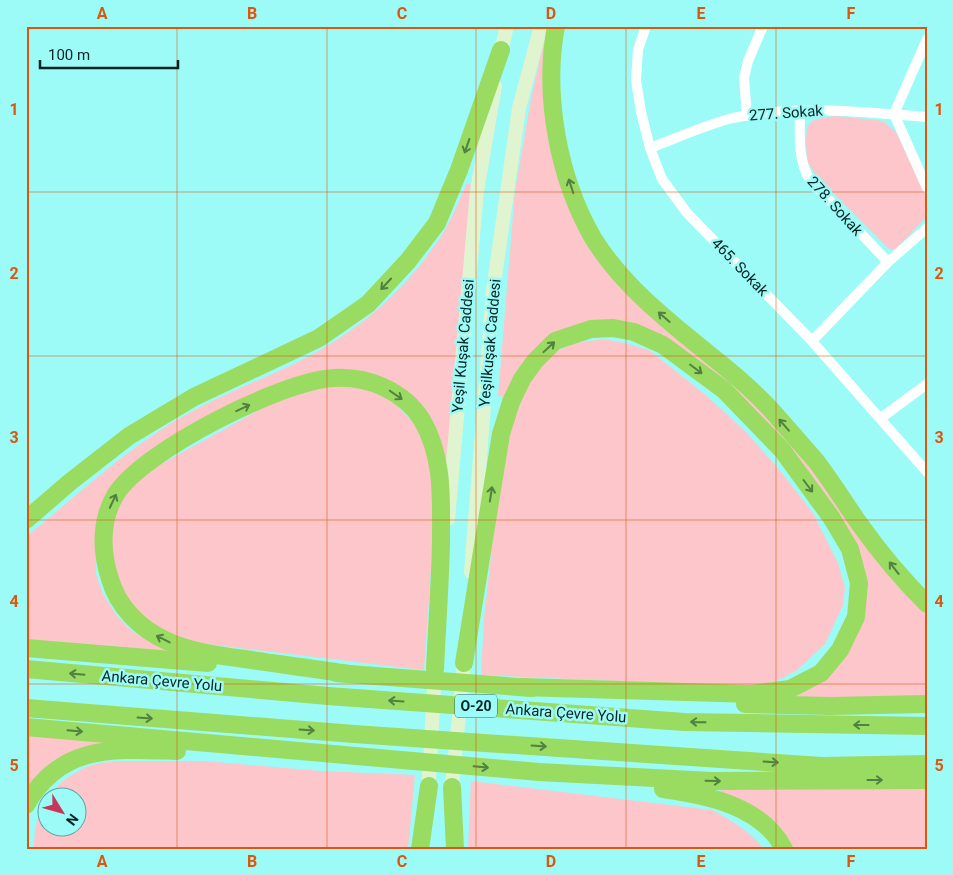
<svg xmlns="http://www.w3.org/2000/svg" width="953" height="875" font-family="Roboto,sans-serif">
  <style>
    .green { fill: #fdc6cb; fill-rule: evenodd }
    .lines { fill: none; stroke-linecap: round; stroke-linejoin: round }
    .minor { stroke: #fff; stroke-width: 10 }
    .secondary { stroke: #e1f4d0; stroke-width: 14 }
    .motorway { stroke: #9adb61; stroke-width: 18 }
    .oneway { stroke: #508042 }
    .grid { fill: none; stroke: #dd560d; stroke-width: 1; stroke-opacity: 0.55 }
    .labels { text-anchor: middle; stroke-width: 5; stroke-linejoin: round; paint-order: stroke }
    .shield { fill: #9cfbf7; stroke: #336563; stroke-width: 1 }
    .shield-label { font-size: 14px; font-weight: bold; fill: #062524 }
    .street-label { font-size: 15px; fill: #062524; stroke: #9cfbf7 }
    .neatline { fill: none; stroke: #dd560d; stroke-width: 2 }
    .grid-label { font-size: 16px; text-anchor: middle; font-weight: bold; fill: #dd560d }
  </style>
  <rect width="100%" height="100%" fill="#9cfbf7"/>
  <!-- green -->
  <g class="green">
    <polygon points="544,41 552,43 549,122 595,250 778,420 927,610 927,700 785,704 785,695 806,689 861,622 866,601 866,575 789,449 635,327 552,338 509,398 498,396 515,191 531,99"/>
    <polygon points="836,116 883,121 896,132 927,199 927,216 896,249 892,250 888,248 817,177 807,161 806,140 807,127 812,121 817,119"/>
    <path d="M467,183L476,187L451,460L442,459L433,424L347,371L161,444L138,459L123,473L97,524L96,574L103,594L117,616L133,632L168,651L166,657L26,644V537C76,496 126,449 182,417C219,396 258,381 296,363C347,338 392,303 427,256C433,247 441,238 446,228C454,214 460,198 467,183Z"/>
    <polygon points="603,339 625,343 649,350 708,397 745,431 777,467 813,513 838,563 845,588 843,605 825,644 797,670 775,682 741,687 481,675 484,619 505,429 517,393 552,353 575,343"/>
    <polygon points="334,382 378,393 398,406 415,425 427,449 433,482 433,540 424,670 189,642 164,632 128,604 109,559 115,509 131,486 156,467 268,405"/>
    <path d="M26,729L104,736V746C90,748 74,750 61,757C47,765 36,779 26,791Z"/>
    <path d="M117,761H204L321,771L415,775L408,849H34C34,808 52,782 89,766C97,763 108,762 117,761ZM48,798H78V828H48Z"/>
    <path d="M471,781L712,810C733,821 749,831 764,849H468Z"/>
    <polygon points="722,784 927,784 927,849 794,849 789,841 772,820 720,795"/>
  </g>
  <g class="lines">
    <!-- minor -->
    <g class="minor">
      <polyline points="646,26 638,50 636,80 641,112 650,148 662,179 687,213 810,339 927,472"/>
      <polyline points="927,39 894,114 927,188"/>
      <path d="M800,110C800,134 797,159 810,180L888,262"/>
      <polyline points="747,116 744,78 748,61 763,26"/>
      <path d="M650,148C677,138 705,125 733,118C796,104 863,112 927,117"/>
      <polyline points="812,341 888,262 927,228"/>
      <polyline points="881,418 927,384"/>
    </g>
    <!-- secondary -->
    <g class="secondary">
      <polyline points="499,60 507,26"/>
      <polyline points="448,519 477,191 495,86"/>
      <polyline points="471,572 493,291 519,108 541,26"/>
      <polyline points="428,796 435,672"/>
      <polyline points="451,797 465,654"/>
    </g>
    <!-- motorway -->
    <g class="motorway">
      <path d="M556,26C543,95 558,177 593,238C611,267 637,294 663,316C700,349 741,376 774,413C788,429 802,445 816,461C832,482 846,505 861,526C881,554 903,580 927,604"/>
      <polyline points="26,520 70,482 129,436 194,397 319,338 368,304 408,261 437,223 459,170 501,50"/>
      <polyline points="26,648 208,663"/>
      <polyline points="464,663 501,434 511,402 522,379 535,361 555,341 591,329 613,328 634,332 663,345 724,390 782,450 831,517 850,549 859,583 856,617 840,650 821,673 790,689 752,694 521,687"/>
      <polyline points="26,669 328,696 684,722 927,726"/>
      <polyline points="336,673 532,688"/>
      <path d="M348,674C316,669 284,665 252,660C223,656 193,653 167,641C140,629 118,607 110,579C101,552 100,520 116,494C143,451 283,380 334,378C368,376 404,391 422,420C444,457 441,501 441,543C440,585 437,627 435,669"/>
      <polyline points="745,704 831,706 927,704"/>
      <polyline points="26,708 354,734 822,766 927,764"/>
      <polyline points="26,727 539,772 712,781 927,780"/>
      <polyline points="452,787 455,849"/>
      <path d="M663,789C707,795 762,806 784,849"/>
      <path d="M26,805C61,743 116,749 177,751"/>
      <polyline points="420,849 429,786"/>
    </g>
  </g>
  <!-- one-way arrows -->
  <defs><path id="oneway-shaft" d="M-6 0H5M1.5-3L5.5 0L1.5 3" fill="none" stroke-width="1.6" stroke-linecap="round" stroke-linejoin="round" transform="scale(1.25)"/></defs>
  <g class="oneway">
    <use href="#oneway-shaft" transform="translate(467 146) rotate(109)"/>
    <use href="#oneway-shaft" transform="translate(571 186) rotate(-108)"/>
    <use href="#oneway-shaft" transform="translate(386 284) rotate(133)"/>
    <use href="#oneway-shaft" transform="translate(664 317) rotate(-139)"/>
    <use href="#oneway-shaft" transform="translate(549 347) rotate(-43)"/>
    <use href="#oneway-shaft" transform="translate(696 369) rotate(37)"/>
    <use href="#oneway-shaft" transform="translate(396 395) rotate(35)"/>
    <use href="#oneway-shaft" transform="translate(243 408) rotate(-25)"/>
    <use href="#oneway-shaft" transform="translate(784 425) rotate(-131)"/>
    <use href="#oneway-shaft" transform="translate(808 486) rotate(53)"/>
    <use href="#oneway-shaft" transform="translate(491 494) rotate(-81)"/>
    <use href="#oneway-shaft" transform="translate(113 501) rotate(-65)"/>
    <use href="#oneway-shaft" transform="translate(894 568) rotate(-128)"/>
    <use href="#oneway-shaft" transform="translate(163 639) rotate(-153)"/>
    <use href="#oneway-shaft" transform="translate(77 674) rotate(-175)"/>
    <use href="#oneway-shaft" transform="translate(396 701) rotate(-176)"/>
    <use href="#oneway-shaft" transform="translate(145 718) rotate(4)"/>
    <use href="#oneway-shaft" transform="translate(698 722) rotate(-179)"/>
    <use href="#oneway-shaft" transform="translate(861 725) rotate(-180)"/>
    <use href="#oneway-shaft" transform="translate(307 730) rotate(4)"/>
    <use href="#oneway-shaft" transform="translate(75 731) rotate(5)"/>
    <use href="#oneway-shaft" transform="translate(539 746) rotate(4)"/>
    <use href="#oneway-shaft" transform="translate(771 762) rotate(4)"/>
    <use href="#oneway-shaft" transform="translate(481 767) rotate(5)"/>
    <use href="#oneway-shaft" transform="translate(875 780)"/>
    <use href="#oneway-shaft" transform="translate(713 781) rotate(1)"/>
  </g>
  <!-- grid -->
  <path class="grid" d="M177,26V849M327,26V849M476,26V849M626,26V849M776,26V849M26,192H927M26,356H927M26,520H927M26,684H927"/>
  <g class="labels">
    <!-- shield labels -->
    <rect class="shield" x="455" y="694.5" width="42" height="23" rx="4"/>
    <g class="shield-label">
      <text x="476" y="711">O-20</text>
    </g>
    <!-- street labels -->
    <g class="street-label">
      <text transform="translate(786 113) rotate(-4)" y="5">277. Sokak</text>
      <text transform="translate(835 206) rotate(48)" y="5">278. Sokak</text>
      <text transform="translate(740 267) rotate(46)" y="5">465. Sokak</text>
      <text transform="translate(490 343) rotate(-85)" y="5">Yeşilkuşak Caddesi</text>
      <text transform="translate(463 346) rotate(-85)" y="5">Yeşil Kuşak Caddesi</text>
      <text transform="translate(162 681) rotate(5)" y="5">Ankara Çevre Yolu</text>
      <text transform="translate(566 713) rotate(4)" y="5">Ankara Çevre Yolu</text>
    </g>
  </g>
  <!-- border -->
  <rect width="953" height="875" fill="none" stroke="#9cfbf7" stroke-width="55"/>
  <!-- north arrow -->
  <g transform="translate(62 812) rotate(127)"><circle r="24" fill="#9cfbf7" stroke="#60a5a3"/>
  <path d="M0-4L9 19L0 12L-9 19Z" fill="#c73858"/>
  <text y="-8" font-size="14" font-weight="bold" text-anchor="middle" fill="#062524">N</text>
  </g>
  <!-- scale -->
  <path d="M40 60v8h138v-8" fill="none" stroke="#062524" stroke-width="2.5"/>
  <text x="48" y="60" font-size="15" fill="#062524" stroke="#9cfbf7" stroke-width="4" paint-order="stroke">100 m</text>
  <rect x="28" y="28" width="898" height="820" class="neatline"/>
  <g class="grid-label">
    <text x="102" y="19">A</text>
    <text x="252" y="19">B</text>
    <text x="402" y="19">C</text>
    <text x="551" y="19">D</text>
    <text x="701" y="19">E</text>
    <text x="851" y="19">F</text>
    <text x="14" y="115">1</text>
    <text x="939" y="115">1</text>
    <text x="14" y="279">2</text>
    <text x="939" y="279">2</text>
    <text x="14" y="443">3</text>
    <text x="939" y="443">3</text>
    <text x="14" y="607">4</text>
    <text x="939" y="607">4</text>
    <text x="14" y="771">5</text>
    <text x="939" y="771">5</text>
    <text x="102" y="867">A</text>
    <text x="252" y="867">B</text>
    <text x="402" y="867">C</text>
    <text x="551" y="867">D</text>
    <text x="701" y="867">E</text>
    <text x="851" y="867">F</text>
  </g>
</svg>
